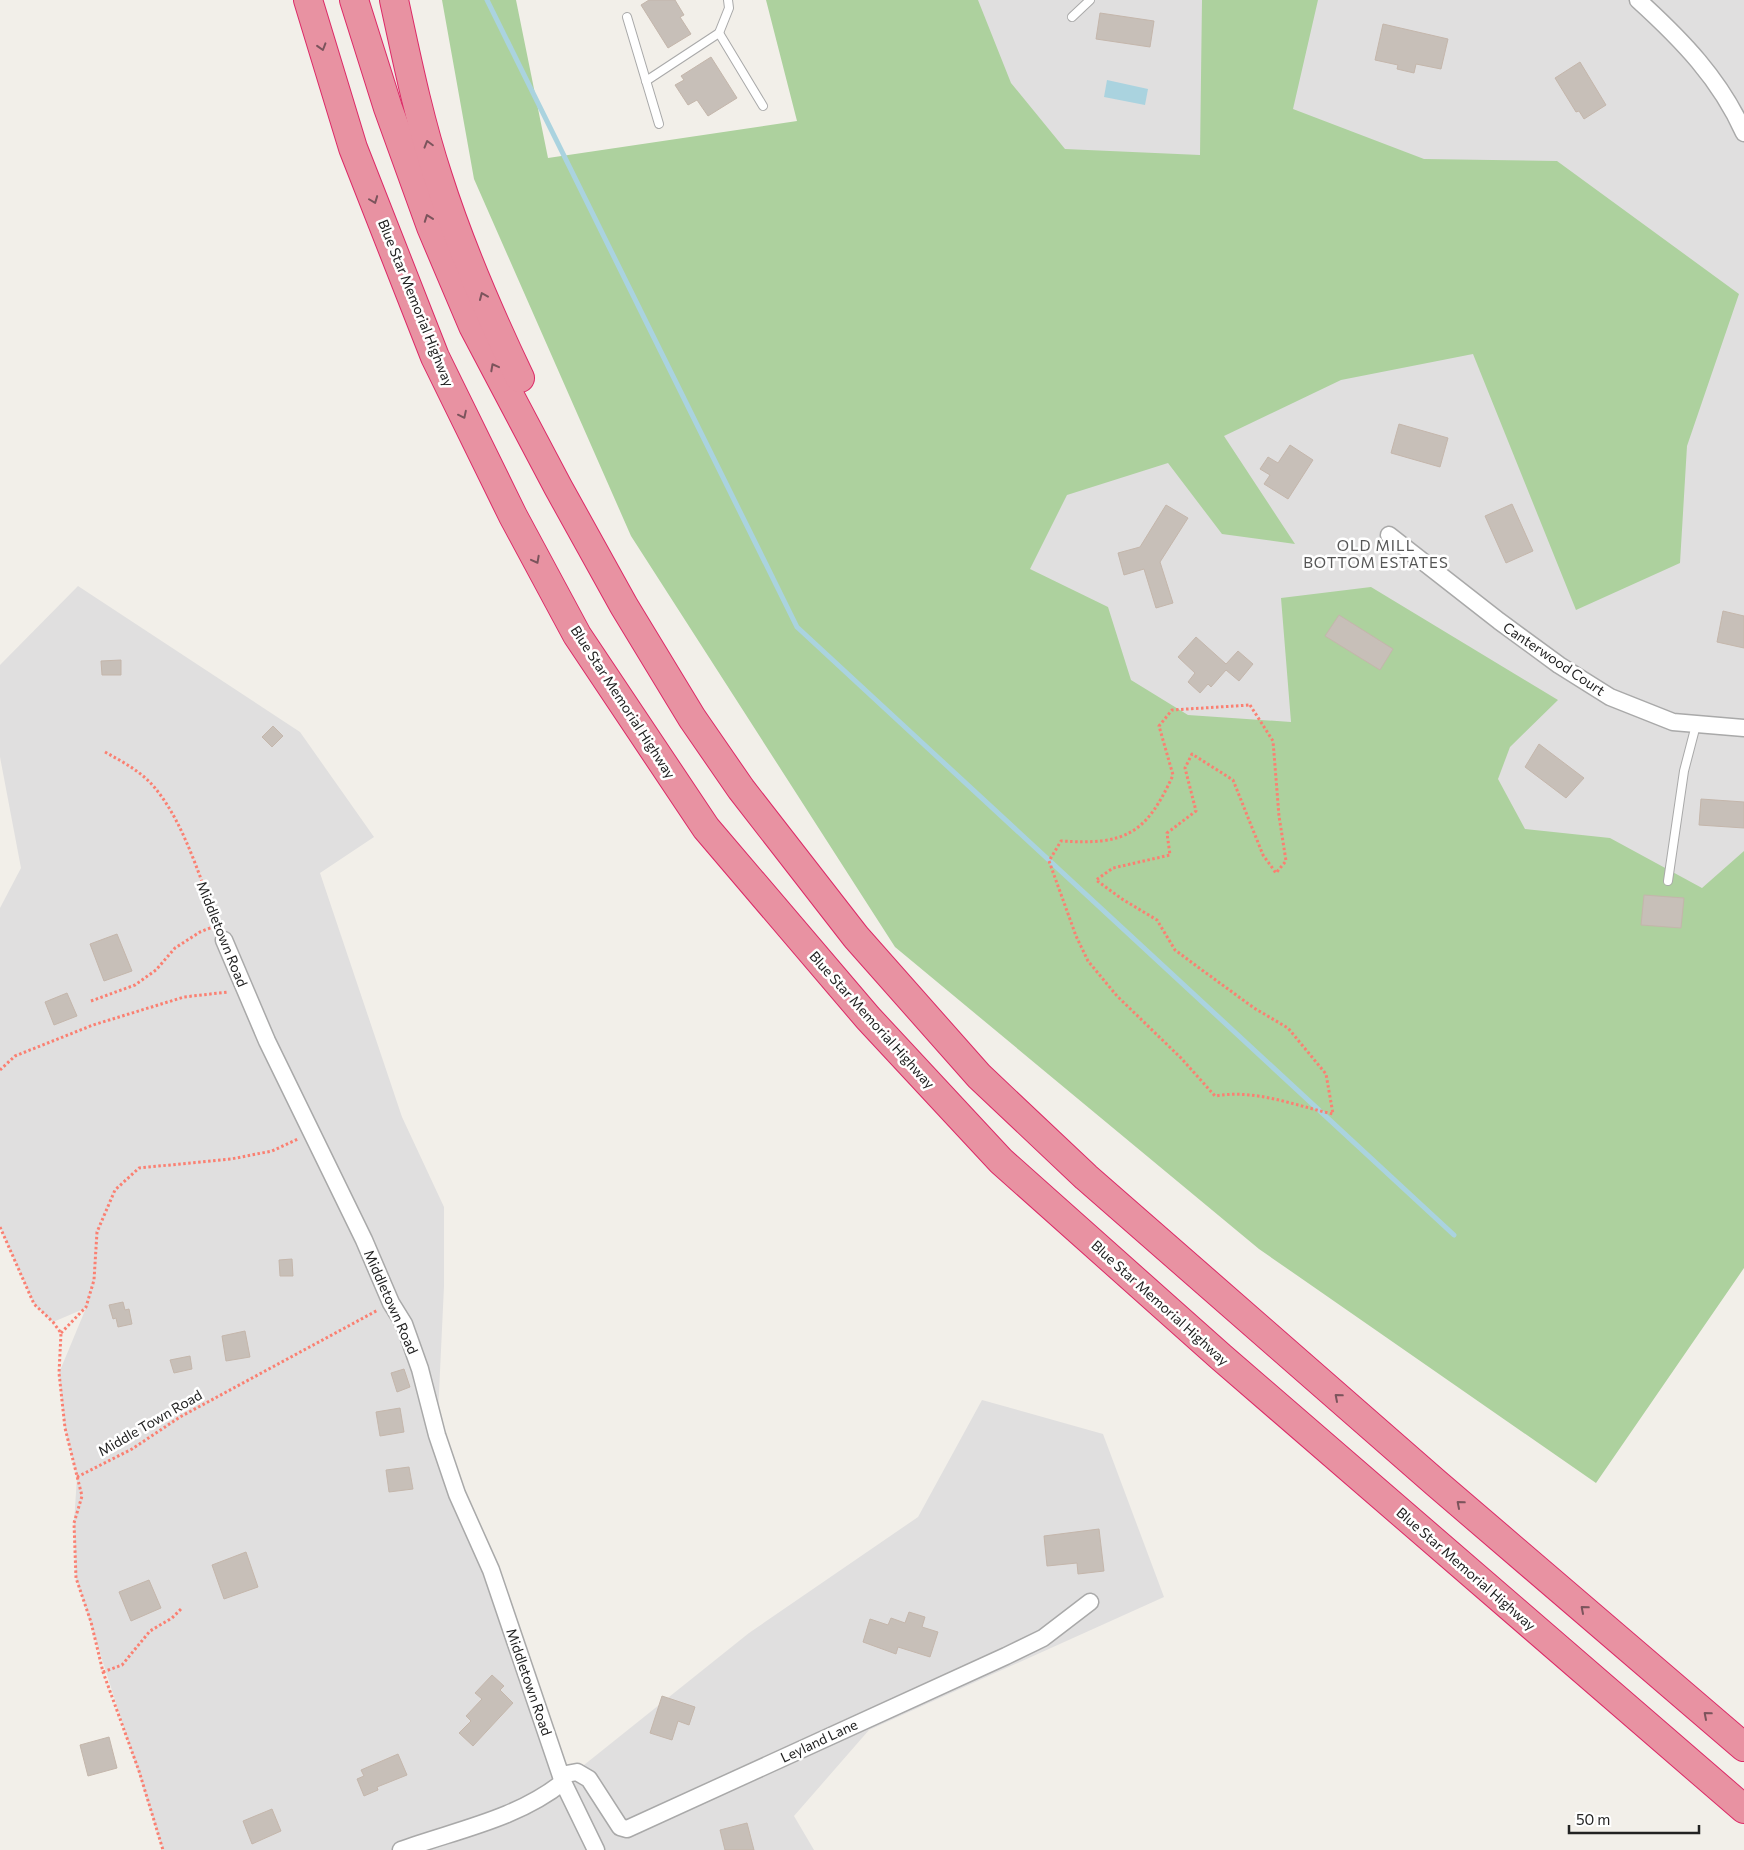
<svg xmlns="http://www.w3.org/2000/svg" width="1744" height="1850" font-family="Commissioner,sans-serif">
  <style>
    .residential { fill: #e0dfdf }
    .forest { fill: #add19e }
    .water { fill: #aad3df }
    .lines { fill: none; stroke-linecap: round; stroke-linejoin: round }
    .stream { stroke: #aad3df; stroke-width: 5 }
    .building { fill: #c7bfb8; stroke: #c4b6ab }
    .service-casing { stroke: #a9a9a9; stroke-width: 10 }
    .minor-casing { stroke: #a9a9a9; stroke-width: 19 }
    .motorway-casing { stroke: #dc2a67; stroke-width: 30 }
    .path { stroke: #fa8072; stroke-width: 3; stroke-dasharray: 2.5 2.5; stroke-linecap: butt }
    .service { stroke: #fff; stroke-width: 8 }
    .minor { stroke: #fff; stroke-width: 16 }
    .motorway { stroke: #e892a2; stroke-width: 28 }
    .oneway { stroke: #7b545c }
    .labels { text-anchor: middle; stroke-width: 5; stroke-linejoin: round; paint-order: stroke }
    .street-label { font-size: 14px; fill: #222; stroke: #fff }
    .neighbourhood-label { font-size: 15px; letter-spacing: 1px; fill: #555; stroke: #fff }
  </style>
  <rect width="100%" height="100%" fill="#f2efe9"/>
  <!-- residential -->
  <g class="residential">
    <polygon points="939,0 1744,0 1744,1083 905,610"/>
    <polygon points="78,586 300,732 374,837 320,873 402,1117 444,1207 444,1286 437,1435 564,1781 749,1633 918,1517 982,1400 1103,1434 1164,1597 869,1730 794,1816 814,1850 163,1850 76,1578 74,1523 77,1477 65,1428 59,1373 86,1308 53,1322 34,1304 0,1227 0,908 21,868 0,757 0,665"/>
  </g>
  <!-- forest -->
  <polygon class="forest" points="442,0 516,0 548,158 797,121 766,0 978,0 1011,83 1065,149 1200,155 1202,0 1318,0 1293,109 1424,159 1557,161 1739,294 1687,446 1680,563 1576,610 1473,354 1341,380 1224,436 1295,544 1222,534 1168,463 1067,495 1030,569 1108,607 1131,680 1188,715 1291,722 1281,598 1371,587 1558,700 1510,747 1498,779 1525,829 1610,838 1702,888 1744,851 1744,1268 1596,1483 1259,1249 895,947 631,536 474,179"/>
  <!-- water -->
  <polygon class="water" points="1107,80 1148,89 1145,105 1104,97"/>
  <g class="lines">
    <!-- stream -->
    <polyline class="stream" points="487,0 797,627 1454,1235"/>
  </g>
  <!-- building -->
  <g class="building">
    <polygon points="649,0 675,0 684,15 680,17 691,34 668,48 641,5"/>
    <polygon points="1100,13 1154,21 1150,47 1096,39"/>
    <polygon points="1383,24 1448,39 1441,69 1416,64 1414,73 1397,69 1398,65 1375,60"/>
    <polygon points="711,57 737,98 708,116 697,100 688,105 675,85 684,80 681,76"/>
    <polygon points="1580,62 1606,105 1584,119 1579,111 1576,112 1555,78"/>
    <polygon points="1399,424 1448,438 1440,467 1391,453"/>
    <polygon points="1290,445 1313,460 1288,499 1264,484 1270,475 1260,469 1268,457 1278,463"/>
    <polygon points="1512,504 1533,551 1506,563 1485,516"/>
    <polygon points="1166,505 1188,518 1160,562 1173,603 1156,608 1144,569 1124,575 1118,553 1140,547"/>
    <polygon points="1723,611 1744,616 1744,648 1717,642"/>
    <polygon points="1339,615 1393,649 1380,670 1325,636"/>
    <polygon points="1196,637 1226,664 1238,651 1253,664 1239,681 1226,670 1211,687 1208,684 1200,693 1188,682 1195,673 1178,657"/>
    <polygon points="121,660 121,675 102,675 101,661"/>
    <polygon points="273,726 283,736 272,747 262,737"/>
    <polygon points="1539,744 1584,778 1566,798 1525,767"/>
    <polygon points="1701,799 1744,802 1744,828 1699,825"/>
    <polygon points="1644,895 1684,898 1681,928 1641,925"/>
    <polygon points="117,934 132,971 104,981 90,944"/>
    <polygon points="67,993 77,1016 54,1025 45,1002"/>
    <polygon points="292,1259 293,1276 280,1276 279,1260"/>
    <polygon points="123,1302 125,1310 129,1309 132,1324 118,1327 116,1318 113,1319 109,1305"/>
    <polygon points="245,1331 250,1357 226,1361 222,1336"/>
    <polygon points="190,1356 192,1369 174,1373 170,1360"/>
    <polygon points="404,1369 410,1387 397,1392 391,1373"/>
    <polygon points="400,1408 404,1432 380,1436 376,1412"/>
    <polygon points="409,1467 413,1489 389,1492 386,1470"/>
    <polygon points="1099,1529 1104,1571 1078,1574 1077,1563 1047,1566 1044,1536"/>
    <polygon points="246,1552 258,1587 224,1599 212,1565"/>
    <polygon points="149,1580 161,1608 131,1621 119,1592"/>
    <polygon points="909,1612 925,1617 922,1627 938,1632 930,1657 898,1647 896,1654 863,1642 870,1619 888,1625 891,1618 905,1623"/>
    <polygon points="492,1675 504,1686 500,1690 513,1703 473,1746 459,1733 471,1721 466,1716 482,1699 475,1693"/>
    <polygon points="662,1696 695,1707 689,1725 678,1721 672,1740 650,1733"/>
    <polygon points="109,1737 117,1768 88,1776 80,1745"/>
    <polygon points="398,1754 407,1775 377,1787 378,1790 364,1796 357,1779 364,1776 361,1770"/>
    <polygon points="272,1809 281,1831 252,1844 243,1821"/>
    <polygon points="747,1823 754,1850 725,1850 720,1830"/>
  </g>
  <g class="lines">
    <!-- service casing -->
    <g class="service-casing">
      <g id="service">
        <polyline points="627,17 659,124"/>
        <polyline points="1072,17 1090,0"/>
        <polyline points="719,33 763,106"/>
        <polyline points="646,81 719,33 729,8 728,0"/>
        <polyline points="1668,881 1684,771 1696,725"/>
      </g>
    </g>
    <!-- minor casing -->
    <g class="minor-casing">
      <g id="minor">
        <path d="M1638,0C1682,40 1720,79 1744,133"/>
        <polyline points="1389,535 1499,621 1559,665 1610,697 1673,722 1744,728"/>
        <polyline points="224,940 267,1041 364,1240 391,1303 404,1324 420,1369 437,1435 457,1494 491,1570 563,1782 596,1850"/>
        <polyline points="561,1775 577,1772 589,1779 620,1827 627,1829 1006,1656 1043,1638 1090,1602"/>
        <path d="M401,1850C456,1830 517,1819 563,1782"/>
      </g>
    </g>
    <!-- motorway casing -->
    <g class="motorway-casing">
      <g id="motorway">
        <polyline points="308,0 353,148 435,357 513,516 577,635 706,828 868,1018 1001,1161 1221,1357 1744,1809"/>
        <polyline points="354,0 388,108 431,227 473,326 558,487 624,606 692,718 741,789 856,937 979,1076 1086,1177 1436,1483 1744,1747"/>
        <path d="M394,0C407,60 419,119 438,177C460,246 489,313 520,378"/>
      </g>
    </g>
    <!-- path -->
    <g class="path">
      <path d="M1250,705L1273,741L1279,816L1286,861L1276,873L1263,855L1233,780L1192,754L1185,768L1196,811L1167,833L1170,855L1113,868L1096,880L1122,899L1157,920L1175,950L1202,970L1254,1008L1288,1028L1326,1074L1333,1114C1293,1105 1256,1089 1215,1096L1181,1058L1117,996L1088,961L1076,936L1049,861L1061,841C1125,845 1146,835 1173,775L1159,726L1172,710Z"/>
      <path d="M105,752C123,762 142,772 155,788C185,824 201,882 218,925"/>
      <polyline points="91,1001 135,985 156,970 175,948 200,932 215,926"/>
      <polyline points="0,1070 15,1056 93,1025 184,997 228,992"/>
      <polyline points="0,1227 34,1304 53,1322 61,1333 59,1373 65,1428 82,1496 74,1523 76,1578 91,1622 103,1672 139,1771 163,1850"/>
      <polyline points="61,1333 86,1307 94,1280 97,1232 115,1190 139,1168 231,1159 272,1151 298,1139"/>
      <polyline points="77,1477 132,1449 180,1417 378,1310"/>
      <polyline points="103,1672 122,1665 150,1631 172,1618 181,1609"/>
    </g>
    <!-- service -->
    <use href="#service" class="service"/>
    <!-- minor -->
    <use href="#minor" class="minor"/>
    <!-- motorway -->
    <use href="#motorway" class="motorway"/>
  </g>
  <!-- one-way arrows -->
  <defs><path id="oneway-chevron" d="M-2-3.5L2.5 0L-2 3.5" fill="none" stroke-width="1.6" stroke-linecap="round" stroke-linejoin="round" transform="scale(1.25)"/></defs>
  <g class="oneway">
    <use href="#oneway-chevron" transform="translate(322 47) rotate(73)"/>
    <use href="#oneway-chevron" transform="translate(428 144) rotate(-106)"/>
    <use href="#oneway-chevron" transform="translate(374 200) rotate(69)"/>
    <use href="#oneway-chevron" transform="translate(428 218) rotate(-110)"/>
    <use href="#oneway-chevron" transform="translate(483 296) rotate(-113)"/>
    <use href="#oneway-chevron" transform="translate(494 367) rotate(-118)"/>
    <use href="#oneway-chevron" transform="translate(463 415) rotate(64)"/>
    <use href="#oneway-chevron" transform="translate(536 560) rotate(62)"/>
    <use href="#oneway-chevron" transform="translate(1338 1397) rotate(-139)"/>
    <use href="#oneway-chevron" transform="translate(1460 1504) rotate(-139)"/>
    <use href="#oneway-chevron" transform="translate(1584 1609) rotate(-139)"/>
    <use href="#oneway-chevron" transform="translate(1707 1715) rotate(-139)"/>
  </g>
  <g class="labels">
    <!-- street labels -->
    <g class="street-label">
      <text transform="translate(416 303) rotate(68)" y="5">Blue Star Memorial Highway</text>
      <text transform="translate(1554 659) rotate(34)" y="5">Canterwood Court</text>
      <text transform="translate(623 702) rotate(57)" y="5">Blue Star Memorial Highway</text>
      <text transform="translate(222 934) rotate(68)" y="5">Middletown Road</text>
      <text transform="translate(872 1020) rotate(48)" y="5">Blue Star Memorial Highway</text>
      <text transform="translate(391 1302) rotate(66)" y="5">Middletown Road</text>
      <text transform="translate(1160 1303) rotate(42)" y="5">Blue Star Memorial Highway</text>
      <text transform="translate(150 1423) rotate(-30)" y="5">Middle Town Road</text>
      <text transform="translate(1466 1569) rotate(41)" y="5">Blue Star Memorial Highway</text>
      <text transform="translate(529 1682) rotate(71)" y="5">Middletown Road</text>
      <text transform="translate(819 1741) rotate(-25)" y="5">Leyland Lane</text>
    </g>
    <!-- neighbourhood labels -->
    <g class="neighbourhood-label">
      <text x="1376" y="551">OLD MILL<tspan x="1376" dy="17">BOTTOM ESTATES</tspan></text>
    </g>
  </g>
  <!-- scale -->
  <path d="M1569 1825v8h130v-8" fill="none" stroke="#222222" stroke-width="2.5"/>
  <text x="1576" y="1825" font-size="15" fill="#222222" stroke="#ffffff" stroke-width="4" paint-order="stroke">50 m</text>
</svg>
